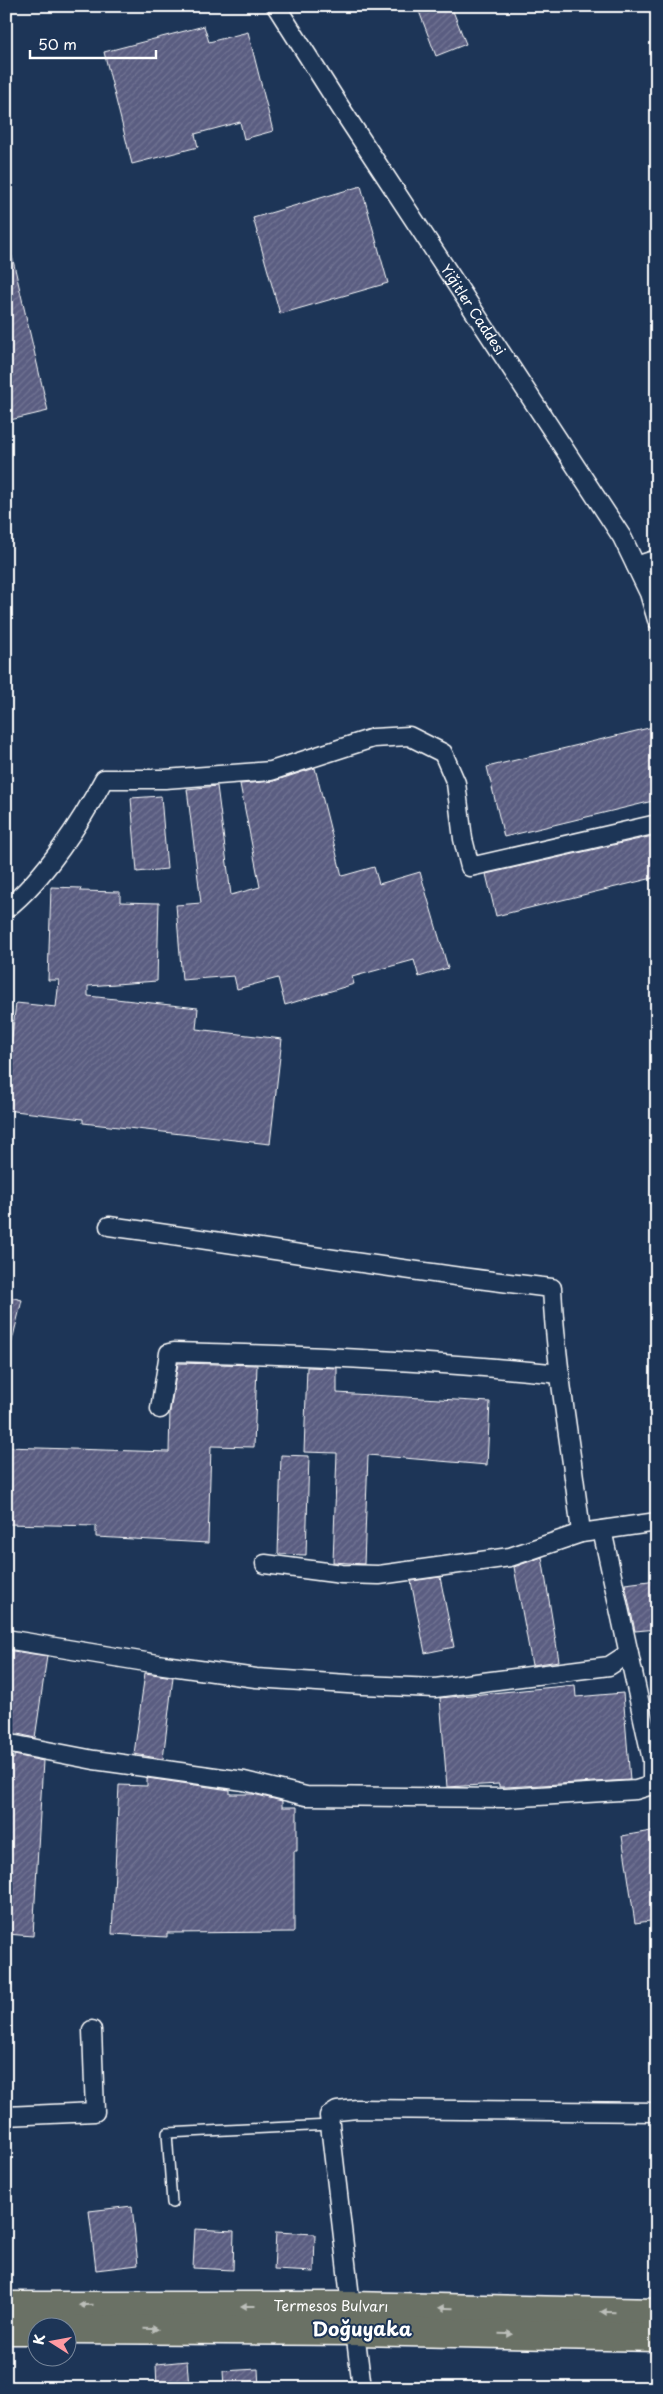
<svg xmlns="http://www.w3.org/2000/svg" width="663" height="2394" font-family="'Playpen Sans',sans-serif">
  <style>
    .building { fill: url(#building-hatch); stroke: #fff }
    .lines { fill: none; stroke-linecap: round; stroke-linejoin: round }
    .lane-casing { stroke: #fff; stroke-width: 12 }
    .street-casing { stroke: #fff; stroke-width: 21 }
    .primary-casing { stroke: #fff; stroke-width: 31 }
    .lane { stroke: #1d3557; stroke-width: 9 }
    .street { stroke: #1d3557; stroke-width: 18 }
    .primary { stroke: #6b7165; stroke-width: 28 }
    .oneway { fill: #bcbfba }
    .labels { text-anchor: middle; stroke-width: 4; stroke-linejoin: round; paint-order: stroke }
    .street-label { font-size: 14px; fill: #fff; stroke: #1d3557 }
    .district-label { font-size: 19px; font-weight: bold; fill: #fff; stroke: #1d3557 }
  </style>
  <defs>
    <pattern id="building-hatch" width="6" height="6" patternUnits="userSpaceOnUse" patternTransform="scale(1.25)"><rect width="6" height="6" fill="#5a5d81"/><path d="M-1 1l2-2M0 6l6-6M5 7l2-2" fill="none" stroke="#737594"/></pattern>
  </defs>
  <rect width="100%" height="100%" fill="#1d3557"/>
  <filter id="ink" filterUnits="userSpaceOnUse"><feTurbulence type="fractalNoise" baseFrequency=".02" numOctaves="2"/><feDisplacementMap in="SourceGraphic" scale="10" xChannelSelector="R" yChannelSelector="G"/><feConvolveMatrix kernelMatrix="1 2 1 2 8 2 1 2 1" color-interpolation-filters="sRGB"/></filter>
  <g filter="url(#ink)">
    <!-- building -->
    <g class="building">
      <polygon points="417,6 451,6 466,44 436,56"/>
      <polygon points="204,26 209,42 248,32 273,131 244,139 240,122 195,134 198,147 132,164 104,52"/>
      <polygon points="361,186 388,283 280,314 253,218"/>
      <polygon points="12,256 48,411 6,421 6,257"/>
      <polygon points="657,726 657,800 504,837 487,767"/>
      <polygon points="315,768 342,876 374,867 379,884 420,872 448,968 419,977 414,960 352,977 354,984 285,1005 278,978 237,989 234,976 182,980 176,905 201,903 187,789 217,786 231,895 260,887 240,784 274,781"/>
      <polygon points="161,796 167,869 137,872 131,798"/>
      <polygon points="657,835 657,877 496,916 486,874"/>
      <polygon points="51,887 81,888 80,891 120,892 120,902 159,903 157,981 88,986 88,996 198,1008 196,1029 282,1039 270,1144 83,1123 83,1119 6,1110 6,1086 16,1003 56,1007 59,980 48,980"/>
      <polygon points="6,1296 22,1300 11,1345 6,1344"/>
      <polygon points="178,1363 257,1365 254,1447 211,1446 208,1543 96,1537 96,1526 6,1524 6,1447 169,1452 170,1411"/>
      <polygon points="307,1367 337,1368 337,1393 490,1402 487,1465 368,1455 364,1564 333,1562 337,1453 304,1452"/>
      <polygon points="281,1455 309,1456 306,1555 278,1554"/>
      <polygon points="542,1557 559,1661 532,1665 514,1567"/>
      <polygon points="440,1577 454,1647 425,1653 411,1581"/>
      <polygon points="657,1580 657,1629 635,1631 625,1584"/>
      <polygon points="6,1650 47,1656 35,1738 6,1731"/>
      <polygon points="145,1673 173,1677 163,1759 134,1754"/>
      <polygon points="575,1685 576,1697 623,1693 630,1780 506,1787 499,1787 499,1784 447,1787 440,1698"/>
      <polygon points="14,1755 43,1761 33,1936 6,1934 6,1758 14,1759"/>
      <polygon points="147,1778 230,1790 230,1794 253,1794 282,1801 282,1807 297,1807 297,1851 294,1851 294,1932 167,1933 167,1937 112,1934 119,1785 147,1786"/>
      <polygon points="657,1830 657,1920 635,1923 622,1836"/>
      <polygon points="132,2206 138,2265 96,2270 89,2211"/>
      <polygon points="195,2229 234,2231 233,2270 193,2268"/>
      <polygon points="276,2232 315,2234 314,2272 274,2270"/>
      <polygon points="187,2361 189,2388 157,2388 156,2364"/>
      <polygon points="258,2369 259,2388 224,2388 223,2371"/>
    </g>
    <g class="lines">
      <!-- lane casing -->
      <g class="lane-casing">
        <polyline id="lane" points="172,2203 167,2133 330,2125"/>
      </g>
      <!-- street casing -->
      <g class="street-casing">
        <g id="street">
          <path id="s1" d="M276,6L344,113L622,537L649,593L657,620"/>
          <polyline points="636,566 657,559"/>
          <path d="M6,909C45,878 81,822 104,779H165L271,771L373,738L409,736L443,753L456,783L463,839L470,867L657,824"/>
          <path d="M109,1226C257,1246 404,1272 552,1288C556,1370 572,1451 581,1533"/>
          <path d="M160,1409L169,1353L174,1352C303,1355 431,1361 560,1374"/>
          <polyline points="265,1564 342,1574 379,1575 510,1557 581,1533 657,1522"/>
          <polyline points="6,1639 164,1665 256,1678 363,1685 435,1688 609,1666 629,1653"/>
          <polyline points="6,1743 94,1760 244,1781 306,1796 506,1798 636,1790 652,1785 652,1760 602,1530"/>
          <polyline points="6,2116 95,2112 92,2030"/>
          <polyline points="351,2306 329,2116 337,2111 357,2109 657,2112"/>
          <polyline points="355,2331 362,2388"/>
        </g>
      </g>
      <!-- primary casing -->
      <g class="primary-casing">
        <g id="primary">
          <path id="s2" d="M6,2306H351L657,2313"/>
          <polyline points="68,2329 355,2331 657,2337"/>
          <polyline points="6,2330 38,2330"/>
        </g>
      </g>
      <!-- lane -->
      <use href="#lane" class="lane"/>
      <!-- street -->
      <use href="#street" class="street"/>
      <!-- primary -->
      <use href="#primary" class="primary"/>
    </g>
    <!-- one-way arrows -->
    <defs><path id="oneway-solid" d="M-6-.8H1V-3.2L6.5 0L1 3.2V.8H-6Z" transform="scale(1.25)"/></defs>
    <g class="oneway">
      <use href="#oneway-solid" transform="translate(86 2305) rotate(179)"/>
      <use href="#oneway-solid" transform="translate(248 2306) rotate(-180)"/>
      <use href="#oneway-solid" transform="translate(446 2308) rotate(-179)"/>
      <use href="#oneway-solid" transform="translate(608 2312) rotate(-179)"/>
      <use href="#oneway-solid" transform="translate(151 2329) rotate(1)"/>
      <use href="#oneway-solid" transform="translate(506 2334) rotate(1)"/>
    </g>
  </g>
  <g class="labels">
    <!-- street labels -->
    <g class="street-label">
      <text dy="5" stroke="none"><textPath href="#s1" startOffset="362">Yiğitler Caddesi</textPath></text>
      <text dy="5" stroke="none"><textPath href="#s2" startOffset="325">Termesos Bulvarı</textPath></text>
    </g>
    <!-- district labels -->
    <g class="district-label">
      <text x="362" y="2336">Doğuyaka</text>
    </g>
  </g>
  <!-- margin -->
  <rect width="663" height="2394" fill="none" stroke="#1d3557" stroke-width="25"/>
  <rect x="12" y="12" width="638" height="2369" fill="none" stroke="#fff" stroke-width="2" filter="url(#ink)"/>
  <!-- north arrow -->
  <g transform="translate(52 2342) rotate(281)"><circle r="24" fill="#1d3557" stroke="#77869a"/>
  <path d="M0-4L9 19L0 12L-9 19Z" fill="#ff9aa2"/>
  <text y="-8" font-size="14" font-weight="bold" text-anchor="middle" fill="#ffffff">K</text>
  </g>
  <!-- scale -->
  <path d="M30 50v8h126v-8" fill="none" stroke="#ffffff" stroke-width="2.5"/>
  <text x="38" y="50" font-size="15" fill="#ffffff" stroke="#1d3557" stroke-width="4" paint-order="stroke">50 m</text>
</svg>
